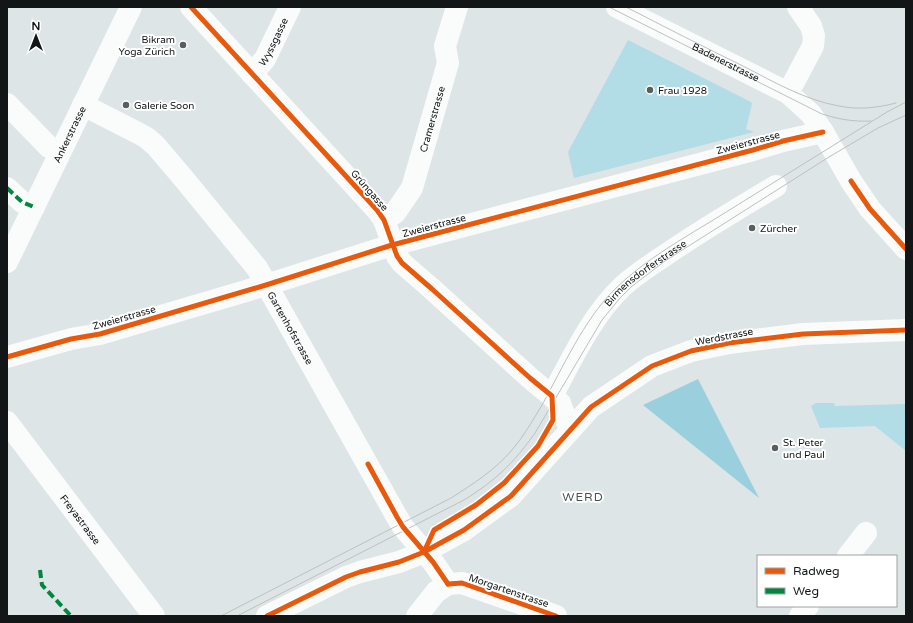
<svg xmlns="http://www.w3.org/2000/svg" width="913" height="623" font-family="'Varela Round',sans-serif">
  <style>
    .green { fill: #b2dce6 }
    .forest { fill: #9ad0dd }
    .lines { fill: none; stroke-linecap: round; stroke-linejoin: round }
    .street { stroke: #fafbfb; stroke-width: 22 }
    .secondary { stroke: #fafbfb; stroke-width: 22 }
    .tram { stroke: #bec0c0; stroke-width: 1 }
    .quiet { stroke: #00873e; stroke-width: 4; stroke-dasharray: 8 4; stroke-linecap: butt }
    .cycleway-casing { stroke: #fff; stroke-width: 8 }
    .cycleway { stroke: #e8590c; stroke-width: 5 }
    .poi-dot { fill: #595e5f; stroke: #fff; stroke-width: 1.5 }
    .labels { text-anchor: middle; stroke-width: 4; stroke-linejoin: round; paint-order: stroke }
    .poi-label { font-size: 10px; fill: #121617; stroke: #fff; text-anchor: start }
    .street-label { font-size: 10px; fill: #121617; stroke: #fff }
    .quarter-label { font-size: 12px; letter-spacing: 1px; fill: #485255; stroke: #fff }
  </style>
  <rect width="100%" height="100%" fill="#dee5e6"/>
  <!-- green -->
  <g class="green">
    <polygon points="628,40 751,102 752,104 746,129 754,132 574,178 568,152"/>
    <polygon points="816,403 834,403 835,406 906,404 906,451 875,426 820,428 811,406"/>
  </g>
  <!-- forest -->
  <polygon class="forest" points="698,379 759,498 643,405"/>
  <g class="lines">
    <!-- street -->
    <g class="street">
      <polyline points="191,7 377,210 384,220 397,256 402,263 432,289 530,378 560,403 570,430"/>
      <path id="s1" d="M252,74L265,59L290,7"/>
      <polyline points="788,93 813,46 814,36 811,26 798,7"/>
      <polyline points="7,104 49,147 60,152"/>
      <path id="s2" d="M83,105L138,133L147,138L156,146L184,179L257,268L397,517L403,527L433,562L448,584"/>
      <polyline points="7,188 22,202 34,207"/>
      <path id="s3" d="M384,220L395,213L412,188L448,63L445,46L457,7"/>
      <path id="s4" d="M7,262L131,7"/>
      <path id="s5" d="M552,396C572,359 592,315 623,286C636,274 652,264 667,254C702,230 739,208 776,186"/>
      <path id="s6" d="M7,422L154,616"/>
      <polyline points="848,556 866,533"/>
      <polyline points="448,584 462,583 556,616"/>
      <polyline points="417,616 436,592 448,584"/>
      <polyline points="800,616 808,606"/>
    </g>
    <!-- secondary -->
    <g class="secondary">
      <path id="s7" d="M617,7L788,93L811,114L823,132L851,181L870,209L906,249"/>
      <polyline points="7,357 71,339 100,334 266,285 392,245 753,150 783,141 823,132"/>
      <polyline points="267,616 346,577 360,572 399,562 424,552 464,530 511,496 591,407 652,366 691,351 729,343 803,334 906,330"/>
    </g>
    <!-- tram -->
    <g class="tram">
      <path d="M609,7L822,114C838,119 853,122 871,121"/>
      <path d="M626,7C665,27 704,47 743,66C774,82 805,100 839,106C858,110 877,108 896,103"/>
      <path d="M221,616L451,498C473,484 495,470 512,450C524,436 533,420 542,405C563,367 584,320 614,290C645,259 686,237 723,214C778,180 832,146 887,112L906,102"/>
      <path d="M237,616L464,500C495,481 514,463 535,433L602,320L620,298L631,287L665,261L829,157L878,128L906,115"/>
    </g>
    <!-- quiet -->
    <g class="quiet">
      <polyline points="7,188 22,202 34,207"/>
      <polyline points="40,570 42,585 71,616"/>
    </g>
    <!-- cycleway casing -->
    <g class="cycleway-casing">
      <g id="cycleway">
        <polyline points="191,7 377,210 384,220 397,256 402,263 432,289 530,378 552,396 553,420 538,446 504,483 476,505 434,530 424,552"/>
        <polyline points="851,181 870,209 906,249"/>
        <polyline points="7,357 71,339 100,334 266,285 392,245 753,150 783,141 823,132"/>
        <polyline points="368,464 397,517 403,527 433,562 448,584"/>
        <polyline points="448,584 462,583 556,616"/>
        <polyline points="267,616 346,577 360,572 399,562 424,552 464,530 511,496 591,407 652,366 691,351 729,343 803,334 906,330"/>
      </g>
    </g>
    <!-- cycleway -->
    <use href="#cycleway" class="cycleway"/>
  </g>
  <!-- markers -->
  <g class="poi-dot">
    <circle cx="183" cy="45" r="4"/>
    <circle cx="650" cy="90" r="4"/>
    <circle cx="126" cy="105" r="4"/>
    <circle cx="752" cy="228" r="4"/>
    <circle cx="775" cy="448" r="4"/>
  </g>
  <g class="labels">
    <!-- poi labels -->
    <g class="poi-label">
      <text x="175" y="43" text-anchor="end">Bikram<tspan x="175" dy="12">Yoga Zürich</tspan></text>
      <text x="658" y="94">Frau 1928</text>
      <text x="134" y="109">Galerie Soon</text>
      <text x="760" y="232">Zürcher</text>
      <text x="783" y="446">St. Peter<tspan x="783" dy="12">und Paul</tspan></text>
    </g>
    <!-- street labels -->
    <g class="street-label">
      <text dy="4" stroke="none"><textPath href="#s1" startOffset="39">Wyssgasse</textPath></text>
      <text dy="4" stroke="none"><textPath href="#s7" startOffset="122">Badenerstrasse</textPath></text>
      <text dy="4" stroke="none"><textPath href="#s3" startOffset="115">Cramerstrasse</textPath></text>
      <text dy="4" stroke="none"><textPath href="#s4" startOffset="142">Ankerstrasse</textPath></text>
      <text transform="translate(748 142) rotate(-15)" y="4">Zweierstrasse</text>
      <text transform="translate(370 190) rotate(49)" y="4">Grüngasse</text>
      <text transform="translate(434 225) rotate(-15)" y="4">Zweierstrasse</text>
      <text dy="4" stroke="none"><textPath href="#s5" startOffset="157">Birmensdorferstrasse</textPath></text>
      <text transform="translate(124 317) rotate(-16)" y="4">Zweierstrasse</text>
      <text dy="4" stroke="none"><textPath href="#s2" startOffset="311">Gartenhofstrasse</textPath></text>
      <text transform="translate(724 336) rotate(-11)" y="4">Werdstrasse</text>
      <text dy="4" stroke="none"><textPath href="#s6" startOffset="122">Freyastrasse</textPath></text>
      <text transform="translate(509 590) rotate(19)" y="4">Morgartenstrasse</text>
    </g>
    <!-- quarter labels -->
    <g class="quarter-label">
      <text x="583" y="501">WERD</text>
    </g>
  </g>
  <!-- border -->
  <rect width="913" height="623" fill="none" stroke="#121617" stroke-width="16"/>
  <!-- legend -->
  <rect x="757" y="555" width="140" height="52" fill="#ffffff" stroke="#a0a2a2"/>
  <rect x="765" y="568" width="20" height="6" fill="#e8590c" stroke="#a0a2a2"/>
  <text x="793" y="575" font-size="12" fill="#121617">Radweg</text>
  <rect x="765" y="588" width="20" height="6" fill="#00873e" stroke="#a0a2a2"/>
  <text x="793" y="595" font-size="12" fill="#121617">Weg</text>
  <!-- north arrow -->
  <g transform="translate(36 36)" stroke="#ffffff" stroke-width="3" paint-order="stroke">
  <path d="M0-3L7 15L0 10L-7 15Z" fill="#121617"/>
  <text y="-6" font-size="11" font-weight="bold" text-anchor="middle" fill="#121617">N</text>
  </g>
</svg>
